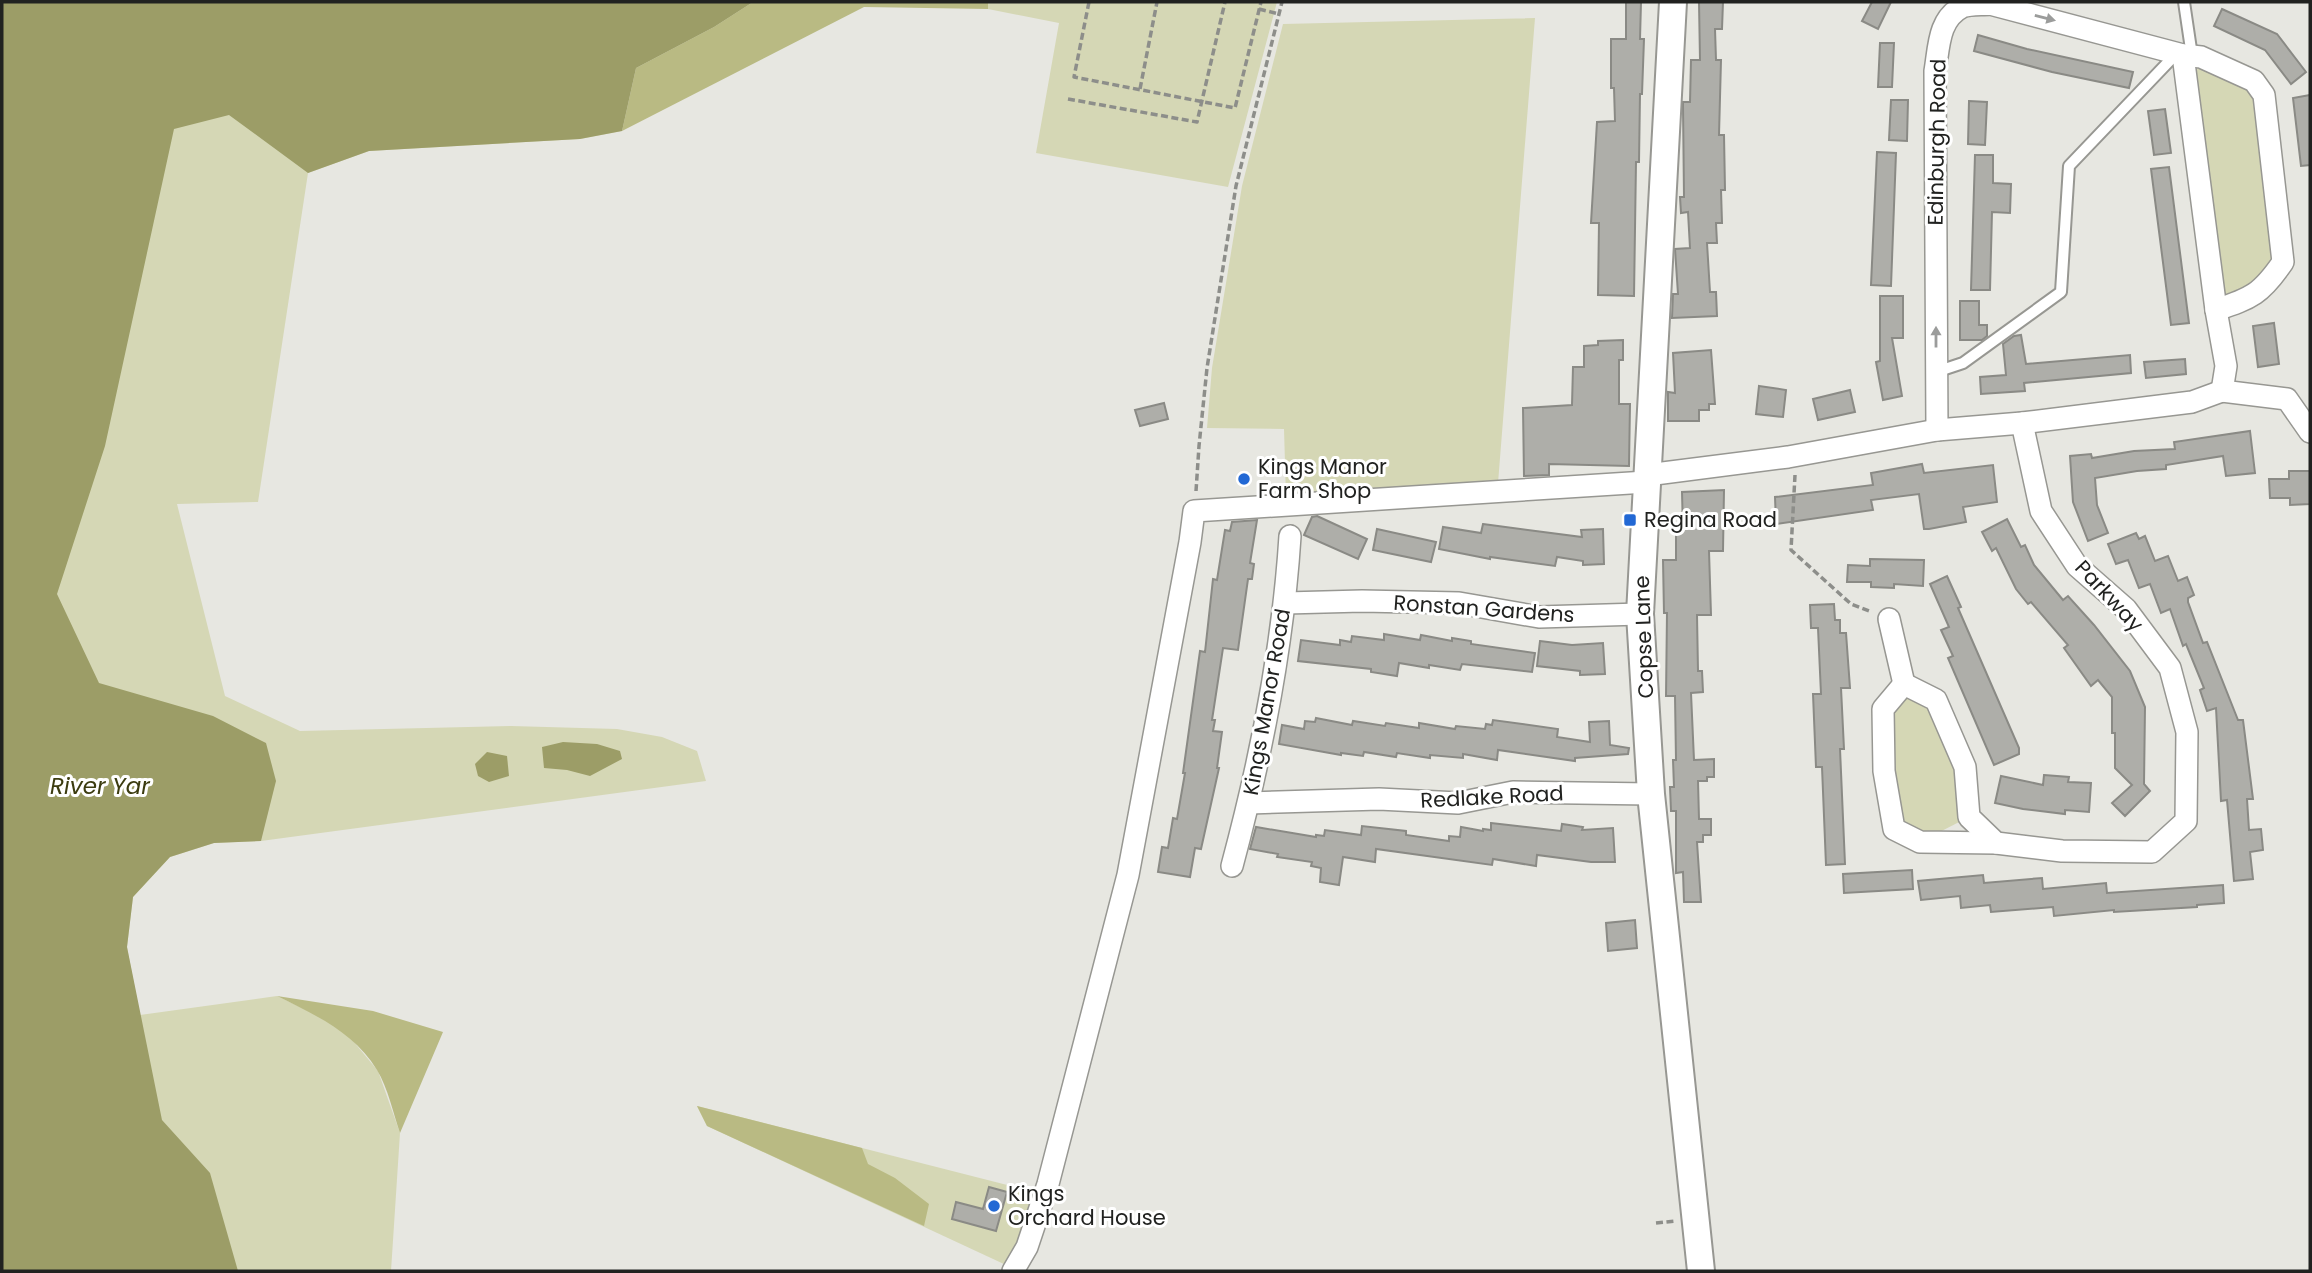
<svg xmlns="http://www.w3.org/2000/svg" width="2312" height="1273" font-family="Poppins,sans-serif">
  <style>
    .green { fill: #d5d7b5 }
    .forest { fill: #b9ba83 }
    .water { fill: #9c9d67 }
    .building { fill: #aeaea9; stroke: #8a8a85; stroke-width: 2 }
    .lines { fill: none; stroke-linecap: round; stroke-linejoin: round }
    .service-casing { stroke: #979792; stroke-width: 14 }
    .minor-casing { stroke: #979792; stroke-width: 24 }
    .tertiary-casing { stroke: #979792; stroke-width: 30 }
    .path { stroke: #8d8e8a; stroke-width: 3.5; stroke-dasharray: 7 3.5; stroke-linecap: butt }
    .service { stroke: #fff; stroke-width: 10 }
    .minor { stroke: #fff; stroke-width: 21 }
    .tertiary { stroke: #fff; stroke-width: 26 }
    .oneway { fill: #9b9c9b }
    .poi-dot { fill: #2268d4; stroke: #fff; stroke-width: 2.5 }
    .labels { text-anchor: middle; stroke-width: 6; stroke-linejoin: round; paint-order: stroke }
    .street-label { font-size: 21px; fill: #212220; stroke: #fff }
    .poi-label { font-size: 21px; fill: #212220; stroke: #fff; text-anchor: start }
    .water-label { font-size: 23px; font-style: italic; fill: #3c3c10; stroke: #fff }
  </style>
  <rect width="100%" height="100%" fill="#e7e7e1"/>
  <!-- green -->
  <g class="green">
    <polygon points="753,2 714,27 636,68 622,131 580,139 369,151 308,173 258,502 177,504 225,696 300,731 511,726 617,729 662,737 697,751 706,781 261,841 214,843 170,857 133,897 127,947 140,1015 277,996 319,1016 349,1036 378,1071 400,1133 391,1271 200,1271 2,814 47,777 2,101"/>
    <polygon points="988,2 1277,2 1228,187 1036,153 1059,23 988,9"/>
    <polygon points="1535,18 1498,483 1286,497 1284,429 1207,428 1212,368 1242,186 1283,24"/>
    <polygon points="2199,67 2254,92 2277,263 2272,272 2228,297 2222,292 2195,72"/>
    <polygon points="1904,684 1936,700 1969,817 1920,842 1894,829 1883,709"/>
    <polygon points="697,1106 1039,1193 1021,1243 1006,1265 707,1126"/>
  </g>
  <!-- forest -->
  <g class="forest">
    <polygon points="753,2 988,2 988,9 864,7 622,131 636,68 714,27"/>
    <path d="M277,996L373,1011L443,1032L400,1133C393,1113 388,1088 377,1070C354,1032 315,1015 277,996Z"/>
    <polygon points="697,1106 862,1148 868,1164 895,1178 929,1204 924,1226 707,1126"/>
  </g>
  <!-- water -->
  <g class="water">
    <polygon points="2,2 753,2 714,27 636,68 622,131 580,139 369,151 308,173 229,115 174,129 105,446 57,594 99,683 213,716 266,743 276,781 261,841 214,843 170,857 133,897 127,947 162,1120 210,1173 238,1271 2,1271"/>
    <polygon points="563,742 597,744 620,751 622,759 590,776 567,770 544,768 542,747"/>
    <polygon points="487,752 507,756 509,776 489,782 478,776 475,764"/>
  </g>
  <!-- building -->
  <g class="building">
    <polygon points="1626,2 1641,2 1640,39 1644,39 1642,94 1640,94 1639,162 1636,162 1634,296 1598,295 1599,223 1591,223 1597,122 1615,121 1614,88 1611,88 1611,39 1626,39"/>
    <polygon points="1699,2 1723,2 1722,29 1715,29 1716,60 1721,60 1719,135 1724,135 1725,190 1721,190 1722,223 1716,223 1717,243 1707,243 1710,292 1716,292 1717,316 1672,318 1673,294 1678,294 1675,249 1690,248 1688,212 1681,213 1680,197 1684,197 1683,106 1683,102 1690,102 1691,60 1700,60"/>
    <polygon points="1872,2 1891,2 1878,29 1862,21"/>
    <polygon points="2222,9 2277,34 2306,72 2291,84 2265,50 2214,26"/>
    <polygon points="1978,35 2027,49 2133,72 2129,88 2052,72 1974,51"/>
    <polygon points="1880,43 1894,43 1892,87 1878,87"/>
    <polygon points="2310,95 2310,165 2301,166 2293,98"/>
    <polygon points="1891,100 1908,100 1907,141 1889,140"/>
    <polygon points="1969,101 1987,102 1985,145 1968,144"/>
    <polygon points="2165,109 2171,153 2154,155 2148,111"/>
    <polygon points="1877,152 1896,153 1891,286 1871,285"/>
    <polygon points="1975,155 1993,155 1993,183 2011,184 2010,213 1992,212 1990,290 1971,290"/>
    <polygon points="2169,167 2189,323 2171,325 2151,169"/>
    <polygon points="1880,296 1903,296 1903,338 1892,338 1902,396 1883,400 1876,362 1880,361"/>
    <polygon points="1960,301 1979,301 1979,325 1987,325 1987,336 1982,340 1960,340"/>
    <polygon points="2274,323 2279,364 2258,367 2253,326"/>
    <polygon points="2021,335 2026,364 2130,355 2131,373 2024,383 2025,391 1981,394 1980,377 2006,375 2003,344 2014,336"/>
    <polygon points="1623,340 1623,360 1619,360 1619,404 1630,404 1629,466 1549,464 1549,475 1524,476 1523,408 1572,405 1573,367 1584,367 1584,346 1598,345 1598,341"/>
    <polygon points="1711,350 1715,404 1709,404 1709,410 1699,410 1699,421 1668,421 1668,392 1675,393 1673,353"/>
    <polygon points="2185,359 2186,374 2146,378 2144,362"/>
    <polygon points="1759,386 1786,390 1783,417 1756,414"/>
    <polygon points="1850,390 1855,412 1818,420 1813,399"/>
    <polygon points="1164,403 1168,419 1140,426 1135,410"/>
    <polygon points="2250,431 2255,473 2226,476 2223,456 2166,465 2166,469 2137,471 2095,478 2097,505 2108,533 2088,541 2073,502 2070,456 2091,454 2092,458 2134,451 2175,449 2174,442"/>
    <polygon points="1922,464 1924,473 1993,465 1997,502 1963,507 1966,522 1929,529 1924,529 1919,494 1871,500 1873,510 1776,524 1775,497 1873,485 1871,473"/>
    <polygon points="2289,471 2310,471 2310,504 2290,505 2290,498 2270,498 2269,479 2289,479"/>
    <polygon points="1724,490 1723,551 1709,551 1711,615 1697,615 1698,671 1702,671 1703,692 1691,693 1694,760 1714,759 1714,777 1707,777 1707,781 1698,781 1699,819 1711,819 1711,835 1703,835 1703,842 1697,842 1701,902 1684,902 1683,872 1676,873 1676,811 1671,811 1670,787 1674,787 1673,760 1676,760 1675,696 1666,696 1667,613 1664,613 1663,560 1676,560 1676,531 1683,531 1682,492"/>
    <polygon points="1317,516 1367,539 1358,559 1304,535 1312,517"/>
    <polygon points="2007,519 2021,547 2025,545 2034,565 2063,600 2068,596 2094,625 2130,671 2145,707 2144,784 2150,791 2125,816 2112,803 2132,785 2115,768 2115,733 2112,733 2112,697 2098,680 2091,686 2064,648 2068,645 2031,602 2028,604 2016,589 1996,548 1992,551 1982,532"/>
    <polygon points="1257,520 1250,563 1254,564 1252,579 1248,579 1238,650 1223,648 1212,720 1215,720 1213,731 1222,732 1217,768 1219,768 1201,849 1195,848 1190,877 1158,872 1162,847 1168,848 1173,818 1177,819 1185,773 1183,773 1200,651 1205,652 1213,579 1217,580 1225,530 1230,531 1232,522"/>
    <polygon points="1483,524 1582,537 1581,530 1603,529 1604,564 1583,565 1583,561 1557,557 1555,566 1490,557 1490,559 1439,549 1443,527 1481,533"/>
    <polygon points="1377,529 1436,542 1431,562 1373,550"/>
    <polygon points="2136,533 2139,539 2145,536 2155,561 2168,556 2178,581 2187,577 2194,595 2188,598 2188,602 2203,643 2207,642 2238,720 2243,720 2253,799 2247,799 2249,830 2261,829 2263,850 2250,852 2253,879 2234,881 2227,800 2221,801 2216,708 2207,711 2200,690 2204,688 2186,644 2183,646 2170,609 2161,613 2150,584 2139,588 2128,560 2116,564 2108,544"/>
    <polygon points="1870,559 1924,560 1923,586 1894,584 1894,588 1871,587 1871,582 1847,582 1848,565 1870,566"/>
    <polygon points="1947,576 1961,607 1958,608 2019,748 2019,754 1994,765 1948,658 1953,656 1941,630 1949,627 1930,584"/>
    <polygon points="1834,604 1835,620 1840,620 1840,633 1846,633 1850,688 1841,688 1844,749 1840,749 1845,864 1826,865 1822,767 1816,767 1813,694 1821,694 1818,628 1811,628 1810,605"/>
    <polygon points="1384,634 1420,640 1421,635 1452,641 1452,638 1471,641 1471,644 1535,653 1532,672 1462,664 1460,670 1429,665 1429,668 1399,663 1397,676 1371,672 1371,669 1298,661 1301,640 1340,645 1340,640 1351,642 1352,636 1384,640"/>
    <polygon points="1540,641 1572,645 1603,643 1605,674 1580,675 1580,671 1537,666"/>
    <polygon points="1316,718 1352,725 1353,721 1385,726 1386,723 1419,728 1419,723 1455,729 1456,726 1485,729 1486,724 1492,725 1493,720 1558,729 1557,737 1590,742 1589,722 1609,721 1610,745 1629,748 1628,754 1575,758 1575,761 1498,750 1497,760 1463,754 1463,758 1430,755 1430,758 1397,753 1396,757 1364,752 1363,756 1341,753 1341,755 1279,744 1282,725 1304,729 1305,721 1315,722"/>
    <polygon points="2044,775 2069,777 2068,782 2091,783 2089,812 2065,810 2065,814 2023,809 1995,803 2001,776 2043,785"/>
    <polygon points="1491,823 1561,831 1562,824 1583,827 1582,830 1613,828 1615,862 1591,862 1537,855 1536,866 1493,859 1492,865 1376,849 1375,862 1343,857 1339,885 1320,882 1321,868 1311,866 1312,862 1277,857 1278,854 1250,849 1256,827 1316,837 1316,835 1324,836 1325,830 1361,835 1362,826 1406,831 1406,835 1449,841 1449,836 1460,837 1461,827 1483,831 1483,829 1491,830"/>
    <polygon points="1912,870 1913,889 1844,893 1843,874"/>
    <polygon points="1983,875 1984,883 2042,878 2043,889 2106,883 2107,893 2223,885 2224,903 2197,905 2197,907 2114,912 2114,910 2054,916 2053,907 1991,912 1990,905 1961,908 1960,896 1921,900 1918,881"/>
    <polygon points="1635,920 1637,948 1608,951 1606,923"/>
    <polygon points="989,1187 1007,1192 996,1231 952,1219 956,1202 983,1209"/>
  </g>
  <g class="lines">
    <!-- service casing -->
    <g class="service-casing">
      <g id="service">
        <polyline points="2184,2 2192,56"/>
        <polyline points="1936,372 1963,363 2061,292 2069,166 2176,54"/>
      </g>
    </g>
    <!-- minor casing -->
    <g class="minor-casing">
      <g id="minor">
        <polyline points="2183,55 2216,310 2226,366 2222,391"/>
        <polyline points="2222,391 2287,399 2310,432"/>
        <path d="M1937,430L1935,71C1939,48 1938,19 1962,7C1970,4 1982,5 1990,4L2183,55L2201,57L2254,81L2264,95L2283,262C2261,294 2252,298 2216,310"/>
        <polyline points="1647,475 1788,457 1937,430 2022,423 2192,402 2222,391"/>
        <polyline points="1286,603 1362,601 1459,603 1539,617 1640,614"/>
        <polyline points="1889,619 1904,684"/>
        <polyline points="1904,684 1936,700 1965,767 1969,817 1996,843 2062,851 2152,852 2186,821 2187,732 2170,668 2126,609 2077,566 2041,511 2022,423"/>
        <polyline points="1904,684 1883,709 1884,771 1894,829 1920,842 1996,843"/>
        <polyline points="1249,803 1379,799 1458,803 1513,792 1651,794"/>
        <path d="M1232,866C1261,758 1283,648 1290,536"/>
        <polyline points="1013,1271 1027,1247 1048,1184 1128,875 1190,542 1194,511 1646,482"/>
      </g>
    </g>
    <!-- tertiary casing -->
    <g class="tertiary-casing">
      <polyline id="tertiary" points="1673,2 1640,614 1651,794 1701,1271"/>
    </g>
    <!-- path -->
    <g class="path">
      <polyline points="1089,2 1074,77 1235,108 1261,2"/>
      <polyline points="1259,9 1279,14"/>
      <polyline points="1140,89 1157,2"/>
      <polyline points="1068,99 1197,122 1225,2"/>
      <polyline points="1795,475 1791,550 1851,604 1872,612"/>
      <polyline points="1196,491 1199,446 1207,368 1236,186 1282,2"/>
      <polyline points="1656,1223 1675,1221"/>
    </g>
    <!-- service -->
    <use href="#service" class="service"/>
    <!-- minor -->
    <use href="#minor" class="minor"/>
    <!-- tertiary -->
    <use href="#tertiary" class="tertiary"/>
  </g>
  <!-- one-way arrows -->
  <defs><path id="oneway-solid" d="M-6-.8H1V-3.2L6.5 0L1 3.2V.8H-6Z" transform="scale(1.75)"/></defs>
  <g class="oneway">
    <use href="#oneway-solid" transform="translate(2045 18) rotate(14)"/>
    <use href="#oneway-solid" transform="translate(1936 337) rotate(-90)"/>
  </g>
  <!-- markers -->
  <g class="poi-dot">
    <circle cx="1244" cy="479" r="7"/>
    <rect x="1623" y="513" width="14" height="14" rx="3.5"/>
    <circle cx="994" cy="1206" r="7"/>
  </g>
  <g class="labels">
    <!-- street labels -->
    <g class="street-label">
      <text transform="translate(1937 142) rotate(-89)" y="7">Edinburgh Road</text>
      <text transform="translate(2109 596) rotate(47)" y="7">Parkway</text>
      <text transform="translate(1484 609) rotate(4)" y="7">Ronstan Gardens</text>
      <text transform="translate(1644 637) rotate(-92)" y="7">Copse Lane</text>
      <text transform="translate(1267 702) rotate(-80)" y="7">Kings Manor Road</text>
      <text transform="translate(1492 797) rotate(-3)" y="7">Redlake Road</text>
    </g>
    <!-- poi labels -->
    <g class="poi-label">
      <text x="1258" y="474">Kings Manor<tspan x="1258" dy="24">Farm Shop</tspan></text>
      <text x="1644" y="527">Regina Road</text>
      <text x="1008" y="1201">Kings<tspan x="1008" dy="24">Orchard House</tspan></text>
    </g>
    <!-- water labels -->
    <g class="water-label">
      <text x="100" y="794">River Yar</text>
    </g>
  </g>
  <!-- border -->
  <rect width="2312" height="1273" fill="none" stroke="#212220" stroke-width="7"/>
</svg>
